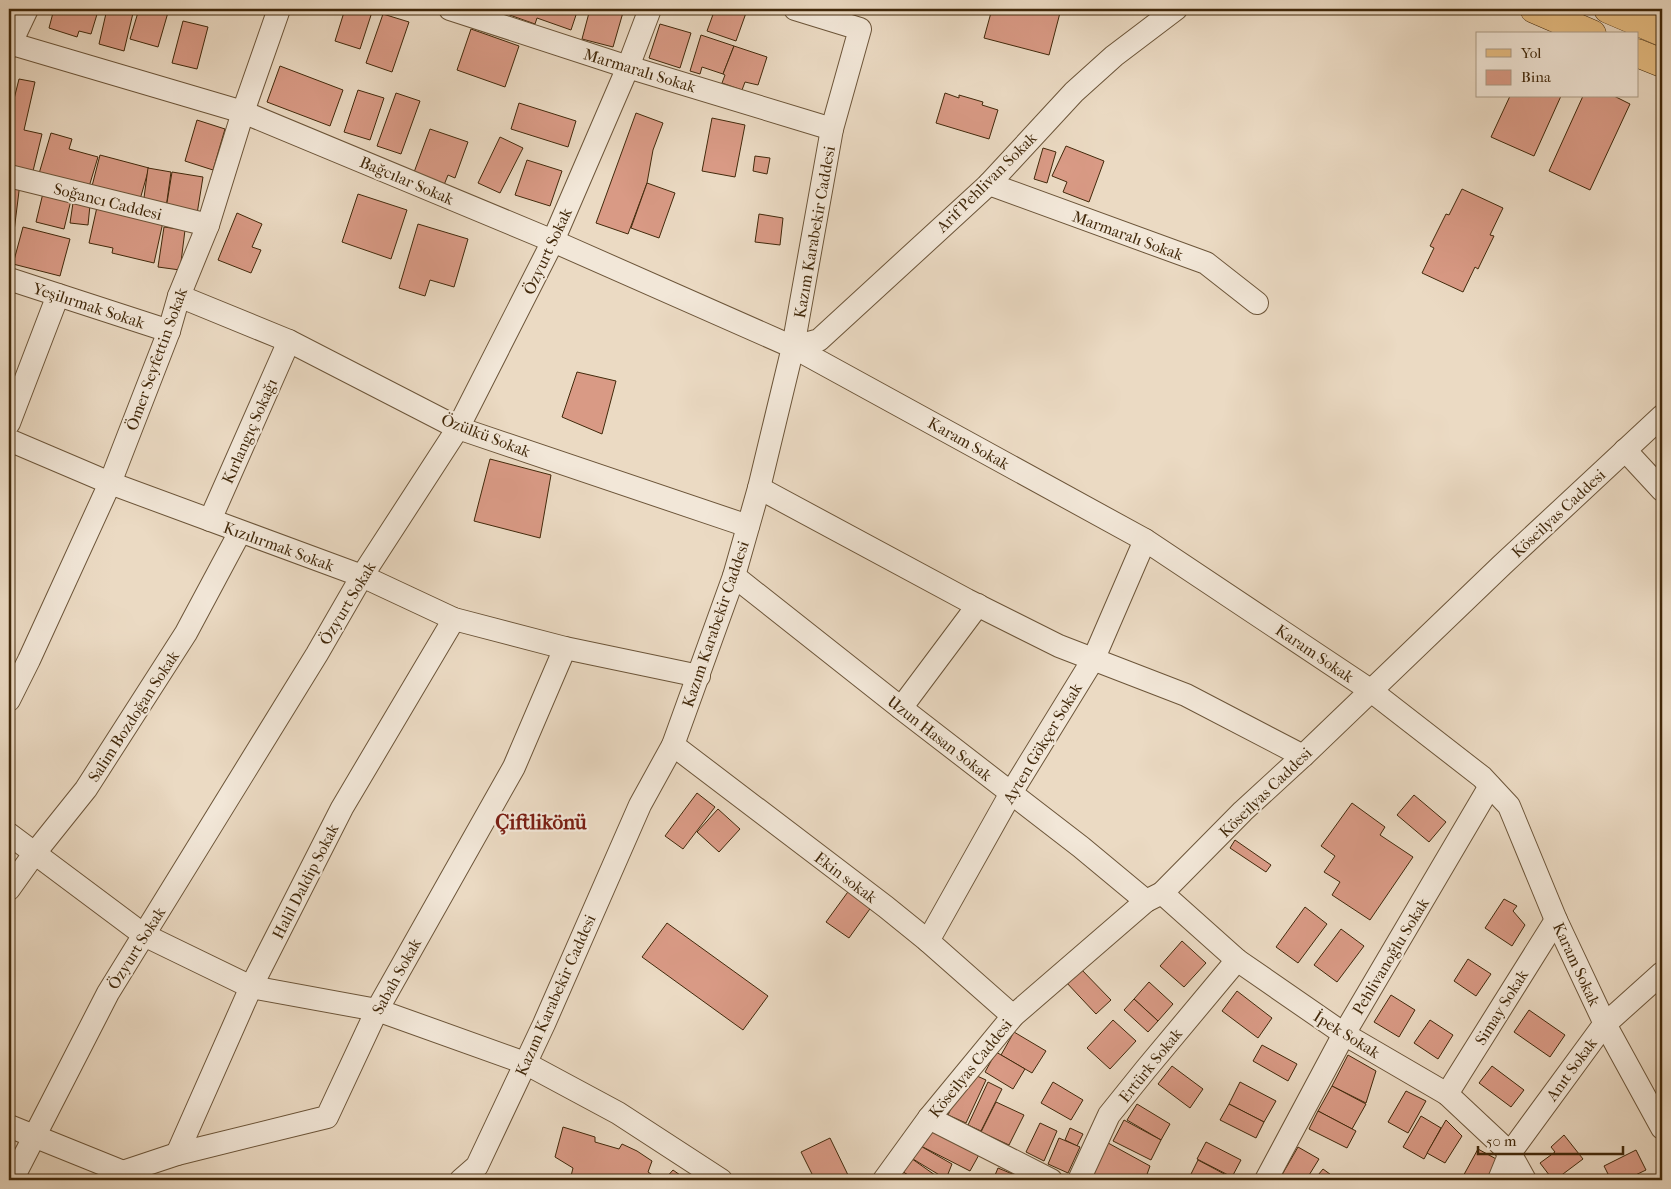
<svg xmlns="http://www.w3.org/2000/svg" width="1671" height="1189" font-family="'IM FELL French Canon',serif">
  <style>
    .building { fill: #d99a85; stroke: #42290b }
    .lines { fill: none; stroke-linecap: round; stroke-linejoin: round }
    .minor-casing { stroke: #6c5539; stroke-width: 24 }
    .major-casing { stroke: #42290b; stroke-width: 29 }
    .minor { stroke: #f2e7d8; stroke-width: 22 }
    .major { stroke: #e6bd82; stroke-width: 28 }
    .labels { text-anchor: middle; stroke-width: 4.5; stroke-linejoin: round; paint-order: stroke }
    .street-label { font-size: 16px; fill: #42290b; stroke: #f2e7d8 }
    .district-label { font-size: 21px; font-weight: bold; fill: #7a1f14; stroke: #f2e7d8 }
  </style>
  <rect width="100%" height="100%" fill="#ebdac3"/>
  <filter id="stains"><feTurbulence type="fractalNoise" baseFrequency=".004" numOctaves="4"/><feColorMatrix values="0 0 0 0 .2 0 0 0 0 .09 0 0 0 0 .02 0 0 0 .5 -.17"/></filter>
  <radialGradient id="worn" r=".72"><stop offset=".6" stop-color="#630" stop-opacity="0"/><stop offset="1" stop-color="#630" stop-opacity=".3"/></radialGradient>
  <!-- building -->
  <g class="building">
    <polygon points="54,9 90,9 98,11 91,34 79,31 77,37 49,28"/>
    <polygon points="107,9 134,9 124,51 99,44"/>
    <polygon points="139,9 169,9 158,47 130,39"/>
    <polygon points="345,9 373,9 360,49 335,41"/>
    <polygon points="505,9 578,9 571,30 537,18 535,24 504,13"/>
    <polygon points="590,9 624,9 613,47 582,39"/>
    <polygon points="715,9 734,9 746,13 736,41 707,31"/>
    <polygon points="992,9 1061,9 1049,55 984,38"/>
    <polygon points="383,14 409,22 392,72 366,63"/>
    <polygon points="183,21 208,27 197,69 172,63"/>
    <polygon points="660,24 691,33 680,68 649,58"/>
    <polygon points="471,29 519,46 505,87 457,70"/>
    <polygon points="701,35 734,46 723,74 702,67 700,74 690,71"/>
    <polygon points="734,46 767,57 758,85 745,82 742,90 722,83 725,75 723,74"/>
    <polygon points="280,66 343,90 330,126 267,102"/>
    <polygon points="19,79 35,82 24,130 42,134 33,171 9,165 9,98 14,99"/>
    <polygon points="358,90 384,98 370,140 344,132"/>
    <polygon points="396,93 420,101 401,154 377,146"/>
    <polygon points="945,93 959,98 959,95 983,102 982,105 998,110 989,139 936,123"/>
    <polygon points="1510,96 1561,96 1534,156 1491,137"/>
    <polygon points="1583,96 1614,96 1630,104 1590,190 1549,171"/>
    <polygon points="519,103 576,121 568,147 511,129"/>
    <polygon points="636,113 663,123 653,150 647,183 628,234 596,223"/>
    <polygon points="712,118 745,125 735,177 702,171"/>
    <polygon points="197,120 225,129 213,170 185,161"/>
    <polygon points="430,129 468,142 455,178 448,175 444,185 413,175"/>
    <polygon points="51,133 72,139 69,149 98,157 88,190 38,177"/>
    <polygon points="500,137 523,148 500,193 478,183"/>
    <polygon points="1066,146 1104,161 1089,202 1063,192 1067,182 1052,176"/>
    <polygon points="1043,148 1056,152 1047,183 1034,179"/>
    <polygon points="100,155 149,168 139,203 91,190"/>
    <polygon points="755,156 770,158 767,174 753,171"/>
    <polygon points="527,160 562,171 550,206 515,195"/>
    <polygon points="148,168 171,172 166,208 143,205"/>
    <polygon points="172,172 203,177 197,214 166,209"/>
    <polygon points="9,181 20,183 10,264 9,264"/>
    <polygon points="647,183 675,193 659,238 631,228"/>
    <polygon points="44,189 72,196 64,229 36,222"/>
    <polygon points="1462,189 1503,208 1490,235 1494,236 1478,269 1475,267 1463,292 1422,273 1434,248 1430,246 1446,214 1449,215"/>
    <polygon points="358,194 407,210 391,259 342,242"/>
    <polygon points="73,203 90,205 88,225 70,223"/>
    <polygon points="97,207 163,222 154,263 112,253 113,248 89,243"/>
    <polygon points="237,213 262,224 252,247 261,250 251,273 218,260"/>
    <polygon points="759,214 783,218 780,245 755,242"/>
    <polygon points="418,224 468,239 454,287 430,280 425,296 399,288"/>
    <polygon points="23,227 70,239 60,276 13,264"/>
    <polygon points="164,227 185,230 180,270 158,267"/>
    <polygon points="577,372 616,381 602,434 562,417"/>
    <polygon points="490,459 551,475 540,538 474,521"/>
    <polygon points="697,793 715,807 683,849 665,836"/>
    <polygon points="1414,795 1446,822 1429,842 1397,815"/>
    <polygon points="1352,803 1385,827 1380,835 1413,857 1370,920 1332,895 1340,882 1324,872 1335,856 1321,846"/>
    <polygon points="718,809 740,829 719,852 697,832"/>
    <polygon points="1235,840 1271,865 1266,872 1230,848"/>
    <polygon points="850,889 872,906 849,938 826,922"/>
    <polygon points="1504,899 1517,906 1513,911 1525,925 1512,946 1485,928"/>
    <polygon points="1305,907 1327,924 1298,963 1276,947"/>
    <polygon points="667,923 768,996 743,1030 642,957"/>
    <polygon points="1341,929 1364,946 1337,982 1314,965"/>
    <polygon points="1182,941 1206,963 1184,987 1160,966"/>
    <polygon points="1468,959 1491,974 1476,996 1454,981"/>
    <polygon points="1079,967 1111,1000 1096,1014 1065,981"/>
    <polygon points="1149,982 1173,1004 1158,1021 1134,999"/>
    <polygon points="1237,991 1272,1018 1258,1038 1222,1011"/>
    <polygon points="1391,995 1415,1010 1399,1037 1374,1022"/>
    <polygon points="1134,999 1158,1021 1148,1032 1124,1010"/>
    <polygon points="1529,1010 1565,1035 1550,1057 1514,1032"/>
    <polygon points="1113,1020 1136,1041 1110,1069 1087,1048"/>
    <polygon points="1430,1020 1453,1035 1438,1059 1414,1043"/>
    <polygon points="1014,1032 1046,1051 1032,1073 1001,1055"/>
    <polygon points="1262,1045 1297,1064 1288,1081 1253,1061"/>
    <polygon points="996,1052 1025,1069 1013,1089 985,1072"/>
    <polygon points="1348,1055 1376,1071 1366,1103 1332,1086"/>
    <polygon points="1172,1066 1203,1089 1190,1108 1158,1084"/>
    <polygon points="1492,1066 1524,1090 1511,1107 1479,1083"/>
    <polygon points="968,1072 986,1080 966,1123 948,1115"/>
    <polygon points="988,1082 1002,1089 981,1131 968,1125"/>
    <polygon points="1053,1082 1083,1100 1071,1120 1041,1103"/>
    <polygon points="1240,1082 1276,1101 1264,1122 1229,1104"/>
    <polygon points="1332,1086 1366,1104 1352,1129 1318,1111"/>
    <polygon points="1406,1091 1426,1101 1408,1133 1388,1122"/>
    <polygon points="996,1102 1024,1115 1009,1145 981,1132"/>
    <polygon points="1137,1104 1170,1124 1161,1140 1127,1120"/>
    <polygon points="1229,1104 1264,1122 1256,1138 1220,1120"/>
    <polygon points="1318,1111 1356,1131 1347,1148 1309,1129"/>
    <polygon points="1421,1116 1441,1128 1424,1159 1403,1147"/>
    <polygon points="1124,1120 1161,1140 1151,1160 1113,1141"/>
    <polygon points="1446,1120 1462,1136 1445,1163 1427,1153"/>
    <polygon points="1040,1123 1057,1131 1044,1161 1026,1152"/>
    <polygon points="927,1125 980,1153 970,1171 917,1144"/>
    <polygon points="563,1127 595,1137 595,1142 619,1149 622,1144 637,1151 652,1161 648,1172 660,1180 570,1180 573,1168 555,1157"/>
    <polygon points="1070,1128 1083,1134 1077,1146 1065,1140"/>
    <polygon points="1564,1135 1583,1159 1555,1180 1553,1180 1540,1163 1555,1152 1551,1147"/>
    <polygon points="830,1138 848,1175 838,1180 815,1180 801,1152"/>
    <polygon points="1059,1138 1080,1147 1068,1173 1048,1164"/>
    <polygon points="1099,1138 1150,1166 1145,1180 1088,1180"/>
    <polygon points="1206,1142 1241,1160 1232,1177 1197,1159"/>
    <polygon points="917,1144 952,1164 946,1179 908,1156"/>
    <polygon points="1298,1147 1319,1159 1306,1180 1279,1180"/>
    <polygon points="1478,1149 1498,1160 1487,1180 1461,1180"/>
    <polygon points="1636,1150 1646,1170 1625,1180 1611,1180 1604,1166"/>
    <polygon points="908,1156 942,1180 915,1180 899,1169"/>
    <polygon points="1198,1160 1230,1177 1229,1180 1193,1180 1189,1178"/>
    <polygon points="998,1168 1027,1180 993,1180"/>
    <polygon points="899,1169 915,1180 891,1180"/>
    <polygon points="1323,1169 1338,1180 1314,1180"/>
    <polygon points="673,1170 687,1180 664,1180"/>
    <polygon points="527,1175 540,1180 525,1180"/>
  </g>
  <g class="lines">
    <!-- minor casing -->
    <g class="minor-casing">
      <g id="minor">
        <polyline points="450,9 628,67 832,129"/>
        <polyline points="9,43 243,112 553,241 793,347 1145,540 1370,690 1482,777 1509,806 1556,920 1605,1024 1662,1128"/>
        <polyline points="9,47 27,9"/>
        <polyline points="9,176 208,225"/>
        <polyline points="989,184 1206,263 1257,303"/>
        <polyline points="9,279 169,331"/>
        <polyline points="179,296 289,341 458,428 748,526"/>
        <polyline points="793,347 819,340 989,184 1074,92 1114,56 1176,9"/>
        <polyline points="9,423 58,295"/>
        <polyline points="9,440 110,483 362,576 454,619 565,648 699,676"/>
        <polyline points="1625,450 1662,490"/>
        <polyline points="759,488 967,600 1059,646 1186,695 1303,756"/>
        <polyline points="210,520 289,341"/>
        <polyline points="734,576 901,708 1081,847 1146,901"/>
        <polyline points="9,700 29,660 110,483 169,331 179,296 208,225 243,112 279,9"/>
        <polyline points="901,708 978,605"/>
        <polyline points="673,745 886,907 928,941 1013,1016"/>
        <polyline points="9,834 144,935 251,987 377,1010 525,1063 618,1113 721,1180"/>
        <polyline points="9,889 34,854 86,789 186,633 240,532"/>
        <polyline points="1162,893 1237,960 1344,1034 1447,1094 1510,1153 1525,1180"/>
        <polyline points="928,941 1011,793 1094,658 1145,540"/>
        <polyline points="1447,1094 1556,920"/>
        <polyline points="929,1118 1051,1180"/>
        <polyline points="9,1126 123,1172 126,1180"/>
        <polyline points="177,1154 251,987 342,808 454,619"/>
        <polyline points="123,1172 177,1154 327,1117 377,1010 514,767 565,648"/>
        <polyline points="12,1180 108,993 317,654 362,576 458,428 553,241 628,67 650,9"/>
        <polyline points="461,1180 477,1166 544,1024 640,805 673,745 734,576 759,488 793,347 832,129 860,29 795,9"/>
        <polyline points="884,1180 929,1118 1013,1016 1146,901 1162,893 1243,811 1303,756 1502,565 1662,416"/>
        <polyline points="1079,1180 1109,1115 1146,1069 1237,960"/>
        <polyline points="1266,1180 1344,1034 1490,786"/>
        <polyline points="1499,1180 1510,1153 1603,1026 1662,973"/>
      </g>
    </g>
    <!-- major casing -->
    <g class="major-casing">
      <g id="major">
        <polyline points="1534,9 1592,34"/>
        <polyline points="1608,9 1662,32"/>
        <polyline points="1637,53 1662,63"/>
      </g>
    </g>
    <!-- minor -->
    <use href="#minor" class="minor"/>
    <!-- major -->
    <use href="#major" class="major"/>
  </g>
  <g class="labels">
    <!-- street labels -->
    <g class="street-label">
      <text transform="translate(640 70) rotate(17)" y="6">Marmaralı Sokak</text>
      <text transform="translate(407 180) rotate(23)" y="6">Bağcılar Sokak</text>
      <text transform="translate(986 182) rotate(-45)" y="6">Arif Pehlivan Sokak</text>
      <text transform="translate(108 201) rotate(14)" y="6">Soğancı Caddesi</text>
      <text transform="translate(814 232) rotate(-80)" y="6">Kazım Karabekir Caddesi</text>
      <text transform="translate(1128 235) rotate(20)" y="6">Marmaralı Sokak</text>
      <text transform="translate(547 251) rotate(-65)" y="6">Özyurt Sokak</text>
      <text transform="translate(89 305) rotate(18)" y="6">Yeşilırmak Sokak</text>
      <text transform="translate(156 359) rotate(-70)" y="6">Ömer Seyfettin Sokak</text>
      <text transform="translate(249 431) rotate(-66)" y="6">Kırlangıç Sokağı</text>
      <text transform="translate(486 435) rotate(21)" y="6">Özülkü Sokak</text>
      <text transform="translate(969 443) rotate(29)" y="6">Karam Sokak</text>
      <text transform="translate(1558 513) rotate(-43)" y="6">Köseilyas Caddesi</text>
      <text transform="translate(279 546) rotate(20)" y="6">Kızılırmak Sokak</text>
      <text transform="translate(347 603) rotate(-59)" y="6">Özyurt Sokak</text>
      <text transform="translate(715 624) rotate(-71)" y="6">Kazım Karabekir Caddesi</text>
      <text transform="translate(1315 653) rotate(34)" y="6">Karam Sokak</text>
      <text transform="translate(133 716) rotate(-57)" y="6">Salim Bozdoğan Sokak</text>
      <text transform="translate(940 738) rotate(38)" y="6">Uzun Hasan Sokak</text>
      <text transform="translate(1042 743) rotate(-59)" y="6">Ayten Gökçer Sokak</text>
      <text transform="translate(1265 792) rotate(-44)" y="6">Köseilyas Caddesi</text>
      <text transform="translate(846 877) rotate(37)" y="6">Ekin sokak</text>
      <text transform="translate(305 881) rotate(-63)" y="6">Halil Daldip Sokak</text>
      <text transform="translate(136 948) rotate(-58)" y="6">Özyurt Sokak</text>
      <text transform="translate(1390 956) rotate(-59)" y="6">Pehlivanoğlu Sokak</text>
      <text transform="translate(1577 964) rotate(65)" y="6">Karam Sokak</text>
      <text transform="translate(396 976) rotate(-61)" y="6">Sabah Sokak</text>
      <text transform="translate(555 995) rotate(-66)" y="6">Kazım Karabekir Caddesi</text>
      <text transform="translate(1501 1007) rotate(-58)" y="6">Simay Sokak</text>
      <text transform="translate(1347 1034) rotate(32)" y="6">İpek Sokak</text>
      <text transform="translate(1150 1065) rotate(-51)" y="6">Ertürk Sokak</text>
      <text transform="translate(970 1068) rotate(-51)" y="6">Köseilyas Caddesi</text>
      <text transform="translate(1571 1069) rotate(-54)" y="6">Anıt Sokak</text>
    </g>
    <!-- district labels -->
    <g class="district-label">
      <text x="541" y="829">Çiftlikönü</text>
    </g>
  </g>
  <!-- margin -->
  <rect width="1671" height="1189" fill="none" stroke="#ebdac3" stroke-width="30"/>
  <rect x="10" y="10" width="1651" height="1169" fill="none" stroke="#42290b" stroke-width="2.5"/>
  <rect x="15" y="15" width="1641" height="1159" fill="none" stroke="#42290b"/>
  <!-- legend -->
  <rect x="1476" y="32" width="162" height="65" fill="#f2e7d8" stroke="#ac9b86"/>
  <rect x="1486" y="49" width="25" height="8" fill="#e6bd82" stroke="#ac9b86"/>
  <text x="1521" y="58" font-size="15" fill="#42290b">Yol</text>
  <rect x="1486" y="70" width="25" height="15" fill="#d99a85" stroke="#ac9b86"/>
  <text x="1521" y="82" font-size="15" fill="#42290b">Bina</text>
  <!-- scale -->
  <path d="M1478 1146v8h145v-8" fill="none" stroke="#42290b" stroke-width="2.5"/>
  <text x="1486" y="1146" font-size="15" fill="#42290b" stroke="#f2e7d8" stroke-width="4" paint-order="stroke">50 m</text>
  <rect width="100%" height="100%" filter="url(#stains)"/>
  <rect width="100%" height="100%" fill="url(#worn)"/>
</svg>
